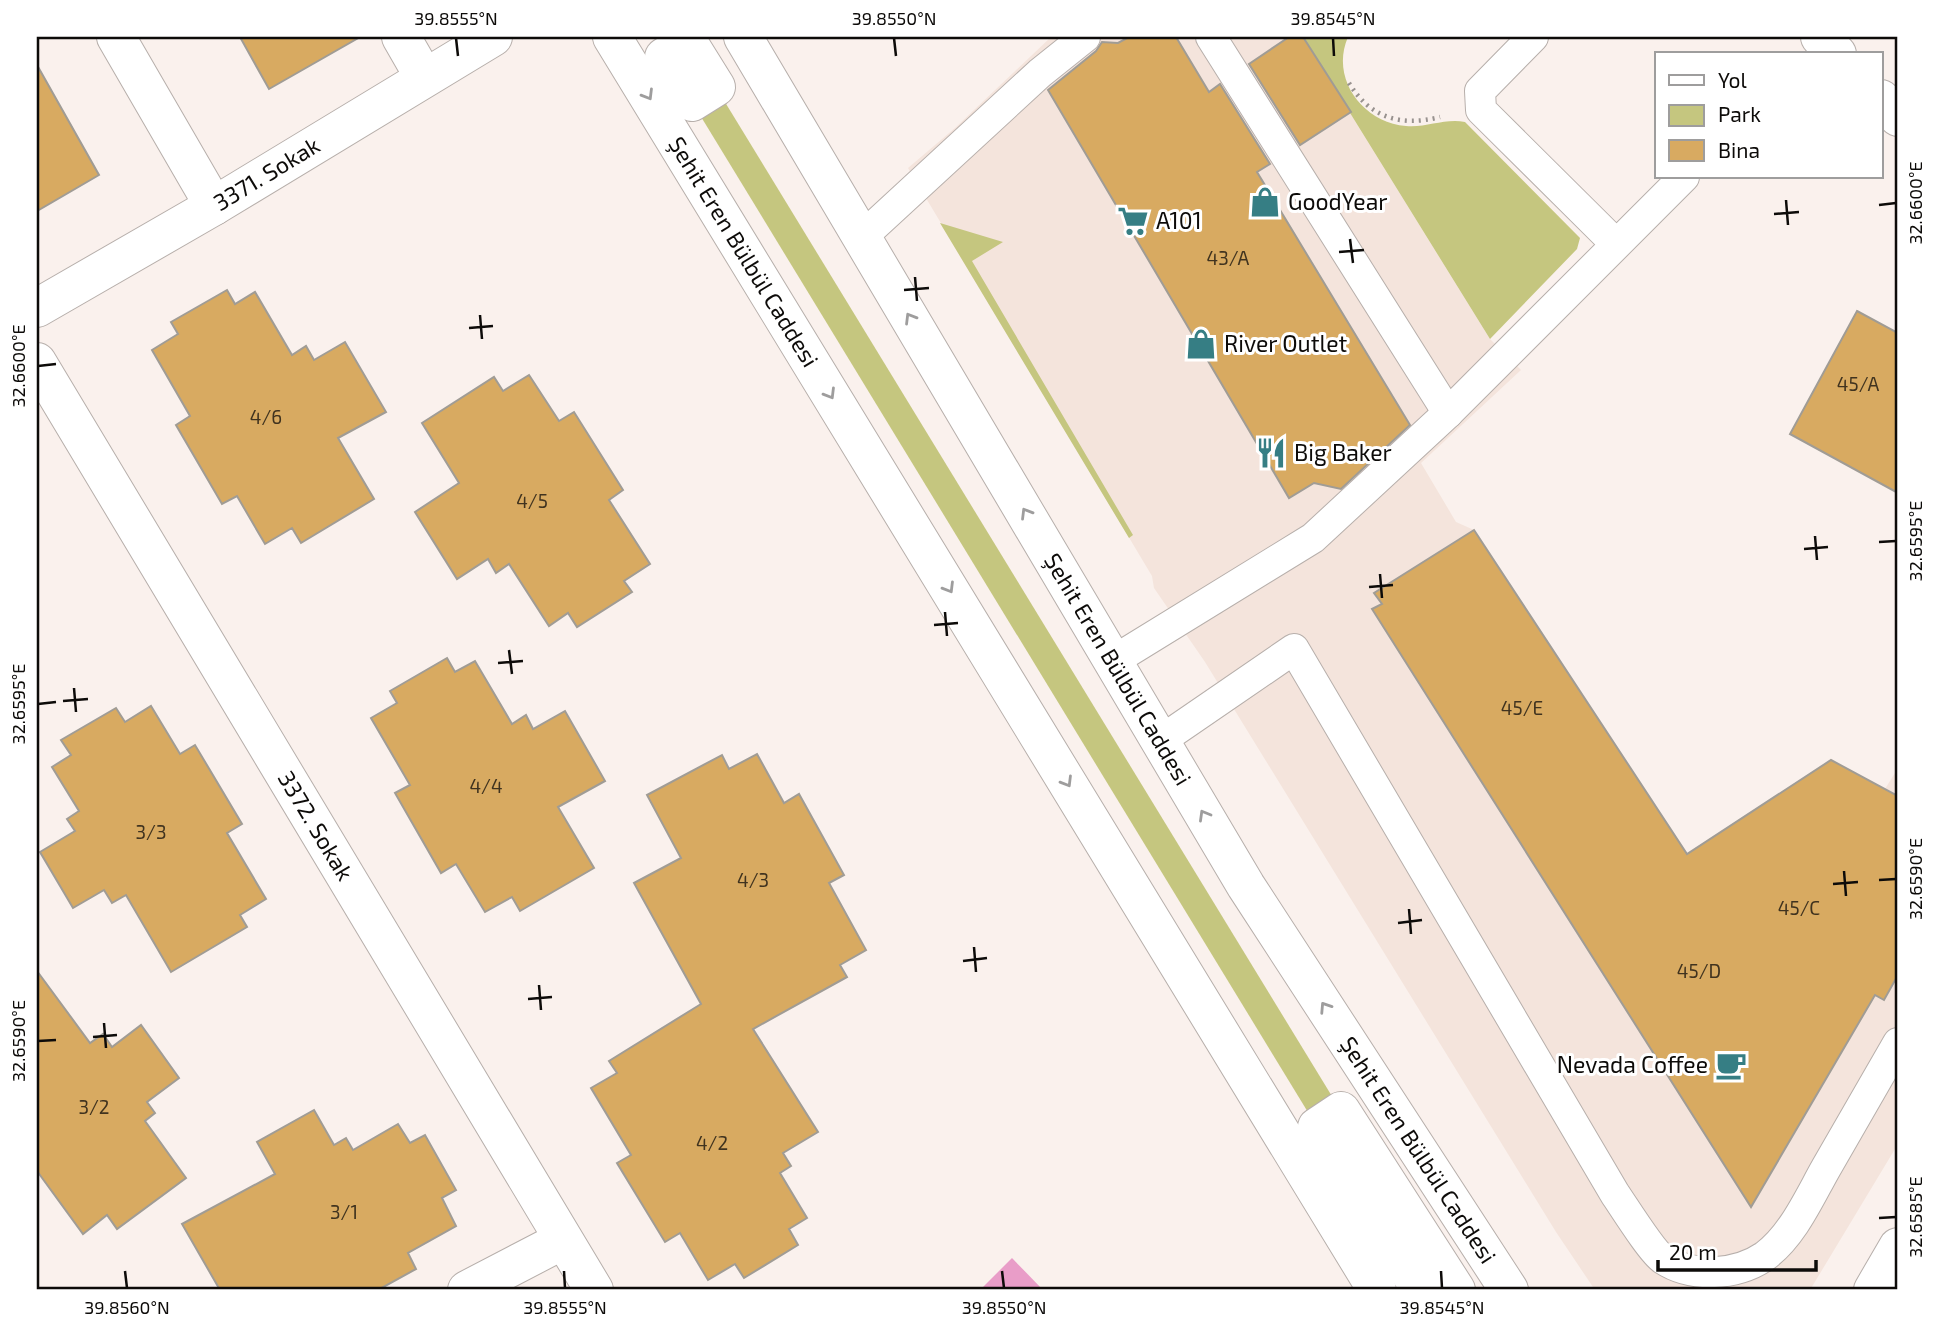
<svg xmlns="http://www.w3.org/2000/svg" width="1935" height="1327" font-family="'Exo 2',sans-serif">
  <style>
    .built { fill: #f4e4dc }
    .green { fill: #c5c67f }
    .water { fill: #e99dc8 }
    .building { fill: #d8aa61; stroke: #a09c95; stroke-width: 2 }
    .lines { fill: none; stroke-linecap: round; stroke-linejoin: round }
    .service-casing { stroke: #b7afab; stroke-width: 32 }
    .pedestrian-casing { stroke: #b7afab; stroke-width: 40 }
    .minor-casing { stroke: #b7afab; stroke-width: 40 }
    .secondary-casing { stroke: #b7afab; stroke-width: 40 }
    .path { stroke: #98928f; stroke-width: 4.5; stroke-dasharray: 2 5; stroke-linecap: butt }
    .service { stroke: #fff; stroke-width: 30 }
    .pedestrian { stroke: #fff; stroke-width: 38 }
    .minor { stroke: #fff; stroke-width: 38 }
    .secondary { stroke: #fff; stroke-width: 38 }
    .oneway { stroke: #9e9d9d }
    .ticks { fill: none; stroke: #0d0b09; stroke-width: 2.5 }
    .labels { text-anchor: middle; stroke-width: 6; stroke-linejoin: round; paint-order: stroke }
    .number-label { font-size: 19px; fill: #40331f }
    .street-label { font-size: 23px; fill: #0d0b09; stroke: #fff }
    .poi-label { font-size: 23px; fill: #0d0b09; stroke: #fff; text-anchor: start }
    .neatline { fill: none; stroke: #0d0b09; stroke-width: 2.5 }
    .ticks-label { font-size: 18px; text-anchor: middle; fill: #0d0b09 }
  </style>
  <rect width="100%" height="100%" fill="#faf1ed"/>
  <!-- built -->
  <polygon class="built" points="1051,37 1303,37 1490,339 1521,370 1421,463 1456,522 1474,530 1686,854 1831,760 1885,789 1898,768 1898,1144 1810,1290 1595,1290 1556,1232 1205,662 1154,588 1152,576 908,168 955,128"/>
  <!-- green -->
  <g class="green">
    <path d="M1303,37H1348C1330,78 1362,122 1406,126C1426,128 1445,118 1465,122L1580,238L1577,249L1490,339Z"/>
    <polygon points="720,94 1341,1111 1317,1127 692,102"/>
    <polygon points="940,223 1003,242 972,261 1133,535 1129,538"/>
  </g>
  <!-- water -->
  <polygon class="water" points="1012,1258 1043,1290 980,1290"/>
  <!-- building -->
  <g class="building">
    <polygon points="240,37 360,37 269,89"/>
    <polygon points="1129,37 1176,37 1209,92 1220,84 1270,164 1257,172 1410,425 1341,489 1314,483 1289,498 1048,90 1096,51 1102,42 1118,43"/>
    <polygon points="1289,37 1303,37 1351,112 1300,145 1249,64"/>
    <polygon points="37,65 99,175 37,211"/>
    <polygon points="227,290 235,304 255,292 292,355 306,346 314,360 345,342 386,412 338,438 374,499 301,543 292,528 265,544 237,496 222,504 176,425 190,416 152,350 178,334 171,322"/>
    <polygon points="1857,311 1898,333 1898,493 1790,434"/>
    <polygon points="529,375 559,421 574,412 623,490 609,500 650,564 624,581 632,592 577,627 568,613 549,626 509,564 496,573 488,559 457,579 415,512 459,483 422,423 494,377 503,391"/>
    <polygon points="1474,530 1687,854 1831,760 1898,796 1898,975 1884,1000 1875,995 1751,1207 1372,609 1382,604 1374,593"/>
    <polygon points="447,658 455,672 475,661 512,724 526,715 533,729 565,711 605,781 558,807 594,868 520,911 512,897 485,912 456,864 441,873 395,793 410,785 371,718 397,703 390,691"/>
    <polygon points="151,706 180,754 195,745 242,824 227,833 266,899 240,915 247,927 171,972 126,895 112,903 104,890 73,908 40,852 75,831 67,819 79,811 52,767 71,755 61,740 116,708 125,722"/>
    <polygon points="757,754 784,803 799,794 844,875 829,883 866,950 840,965 847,977 753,1029 818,1132 783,1153 791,1166 780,1173 807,1218 789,1229 798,1245 744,1278 735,1264 708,1280 680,1233 665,1242 617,1163 631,1155 591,1088 617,1073 609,1061 701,1004 634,883 681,858 647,795 722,755 729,769"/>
    <polygon points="37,971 90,1043 103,1034 112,1047 141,1025 179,1078 147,1102 155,1113 145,1121 186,1178 117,1229 107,1215 83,1234 37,1171"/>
    <polygon points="314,1110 334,1145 346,1138 353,1150 398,1124 410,1143 425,1135 456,1190 442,1198 456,1226 408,1253 416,1269 378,1290 220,1290 182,1224 275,1174 257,1142"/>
  </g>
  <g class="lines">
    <!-- service casing -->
    <g class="service-casing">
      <g id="service">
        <polyline points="1211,37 1448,413"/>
        <polyline points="1533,37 1480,91 1481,110 1616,244"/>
        <polyline points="862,237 1040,73 1085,37"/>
        <polyline points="1113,661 1313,538 1448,413 1684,177"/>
        <path d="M1160,741L1294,649L1615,1194C1624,1207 1652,1252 1663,1259C1692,1278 1736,1276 1765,1256C1793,1235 1809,1198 1826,1168C1850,1126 1874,1084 1898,1043"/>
      </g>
    </g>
    <!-- pedestrian casing -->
    <g class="pedestrian-casing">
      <g id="pedestrian">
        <polygon points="688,42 716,87 692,102 664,57"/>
        <polyline points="1421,1290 1317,1127 1341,1111 1456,1290"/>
      </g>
    </g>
    <!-- minor casing -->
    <g class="minor-casing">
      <g id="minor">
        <polyline points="116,37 214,206"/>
        <polyline points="401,37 424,77"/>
        <polyline points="1820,37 1837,54"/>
        <polyline points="1881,99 1898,117"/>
        <path id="s1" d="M37,308L214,206L493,37"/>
        <path id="s2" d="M37,362L594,1290"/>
        <polyline points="467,1290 563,1240"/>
      </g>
    </g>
    <!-- secondary casing -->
    <g class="secondary-casing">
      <g id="secondary">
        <path id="s3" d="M612,37L1377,1290"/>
        <path id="s4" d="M743,37L1246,886L1509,1290"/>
        <polyline points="1873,1290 1898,1247"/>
      </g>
    </g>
    <!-- path -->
    <path class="path" d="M1349,83C1370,118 1401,127 1440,117"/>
    <!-- service -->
    <use href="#service" class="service"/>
    <!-- pedestrian -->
    <use href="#pedestrian" class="pedestrian"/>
    <!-- minor -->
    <use href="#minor" class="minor"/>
    <!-- secondary -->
    <use href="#secondary" class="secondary"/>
  </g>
  <!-- one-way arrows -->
  <defs><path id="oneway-chevron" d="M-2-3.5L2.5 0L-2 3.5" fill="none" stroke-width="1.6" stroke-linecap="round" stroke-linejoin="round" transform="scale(1.75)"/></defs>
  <g class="oneway">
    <use href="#oneway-chevron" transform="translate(648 95) rotate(59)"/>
    <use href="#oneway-chevron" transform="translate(910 318) rotate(-121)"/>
    <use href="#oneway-chevron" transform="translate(830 394) rotate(59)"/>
    <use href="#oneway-chevron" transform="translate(1026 513) rotate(-121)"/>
    <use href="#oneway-chevron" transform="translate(949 588) rotate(59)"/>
    <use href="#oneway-chevron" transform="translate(1067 782) rotate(59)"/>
    <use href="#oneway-chevron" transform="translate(1204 815) rotate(-120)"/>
    <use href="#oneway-chevron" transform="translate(1325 1007) rotate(-123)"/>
  </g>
  <!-- ticks -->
  <path class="ticks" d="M456,38L458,56M894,38L896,56M1333,38L1334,56M1786,200L1788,225M1879,205L1896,203M1774,214L1799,212M1350,239L1353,263M1339,252L1364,250M915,277L917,301M904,290L929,288M480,315L482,339M469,328L493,326M38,366L56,364M1815,536L1817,560M1879,542L1896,541M1804,549L1828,547M1380,574L1382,598M1369,587L1393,585M945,612L947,636M934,625L958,623M509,650L512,674M498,663L523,661M74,688L76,712M63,701L88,699M38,704L56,702M1844,871L1846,896M1879,880L1896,879M1833,884L1858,882M1409,909L1411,934M1398,923L1422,920M974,947L976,972M963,961L987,958M539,985L541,1010M528,999L552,997M104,1023L106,1048M93,1037L117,1035M38,1041L56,1040M1879,1218L1896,1217M125,1271L127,1288M564,1271L565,1288M1002,1271L1004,1288M1441,1271L1442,1288"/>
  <!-- icons -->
  <defs>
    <g id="shop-bare" transform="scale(2.415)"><path d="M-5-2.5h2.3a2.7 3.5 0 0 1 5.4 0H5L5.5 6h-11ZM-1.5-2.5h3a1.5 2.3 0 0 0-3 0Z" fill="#367e84" stroke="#fff" stroke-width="2.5" paint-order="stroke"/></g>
    <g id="supermarket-bare" transform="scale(2.415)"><path d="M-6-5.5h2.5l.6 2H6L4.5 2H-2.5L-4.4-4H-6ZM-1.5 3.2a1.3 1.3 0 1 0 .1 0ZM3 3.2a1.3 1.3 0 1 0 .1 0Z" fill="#367e84" stroke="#fff" stroke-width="2.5" paint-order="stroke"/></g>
    <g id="restaurant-bare" transform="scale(2.415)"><path d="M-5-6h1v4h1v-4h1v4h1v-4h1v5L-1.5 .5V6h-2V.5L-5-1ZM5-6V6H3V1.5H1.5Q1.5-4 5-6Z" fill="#367e84" stroke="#fff" stroke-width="2.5" paint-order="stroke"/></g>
    <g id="cafe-bare" transform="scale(2.415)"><path d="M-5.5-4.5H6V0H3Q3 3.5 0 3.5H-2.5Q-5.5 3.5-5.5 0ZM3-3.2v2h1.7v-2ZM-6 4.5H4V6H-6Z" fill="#367e84" stroke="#fff" stroke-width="2.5" paint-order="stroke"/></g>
  </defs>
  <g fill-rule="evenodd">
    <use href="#shop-bare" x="1265" y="202"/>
    <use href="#supermarket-bare" x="1133" y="221"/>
    <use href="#shop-bare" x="1201" y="344"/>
    <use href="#restaurant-bare" x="1271" y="453"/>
    <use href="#cafe-bare" x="1731" y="1065"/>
  </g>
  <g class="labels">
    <!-- number labels -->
    <g class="number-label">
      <text x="1228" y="265">43/A</text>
      <text x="1858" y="391">45/A</text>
      <text x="266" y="424">4/6</text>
      <text x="532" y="508">4/5</text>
      <text x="1522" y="715">45/E</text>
      <text x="486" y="793">4/4</text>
      <text x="151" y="839">3/3</text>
      <text x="753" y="887">4/3</text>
      <text x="1799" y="915">45/C</text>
      <text x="1699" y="978">45/D</text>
      <text x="94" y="1114">3/2</text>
      <text x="712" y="1150">4/2</text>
      <text x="344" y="1219">3/1</text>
    </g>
    <!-- street labels -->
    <g class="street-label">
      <text dy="8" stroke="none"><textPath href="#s1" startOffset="266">3371. Sokak</textPath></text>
      <text dy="8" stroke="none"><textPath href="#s3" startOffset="252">Şehit Eren Bülbül Caddesi</textPath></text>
      <text dy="8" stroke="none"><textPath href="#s4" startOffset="735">Şehit Eren Bülbül Caddesi</textPath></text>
      <text dy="8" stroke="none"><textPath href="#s2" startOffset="541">3372. Sokak</textPath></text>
      <text dy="8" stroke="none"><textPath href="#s4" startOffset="1302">Şehit Eren Bülbül Caddesi</textPath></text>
    </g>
    <!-- poi labels -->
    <g class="poi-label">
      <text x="1288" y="210">GoodYear</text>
      <text x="1156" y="229">A101</text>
      <text x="1224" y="352">River Outlet</text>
      <text x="1294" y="461">Big Baker</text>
      <text x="1708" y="1073" text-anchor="end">Nevada Coffee</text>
    </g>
  </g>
  <!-- border -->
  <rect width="1935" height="1327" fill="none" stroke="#ffffff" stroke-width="77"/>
  <!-- legend -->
  <rect x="1655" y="52" width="228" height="126" fill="#ffffff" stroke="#9e9d9d" stroke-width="2"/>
  <rect x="1669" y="75" width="35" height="10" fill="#ffffff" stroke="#9e9d9d" stroke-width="2"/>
  <text x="1718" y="88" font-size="21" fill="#0d0b09">Yol</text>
  <rect x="1669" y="105" width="35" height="21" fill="#c5c67f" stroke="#9e9d9d" stroke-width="2"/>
  <text x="1718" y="122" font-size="21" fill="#0d0b09">Park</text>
  <rect x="1669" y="140" width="35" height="21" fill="#d8aa61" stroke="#9e9d9d" stroke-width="2"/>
  <text x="1718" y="158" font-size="21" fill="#0d0b09">Bina</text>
  <!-- scale -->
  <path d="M1658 1260v10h158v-10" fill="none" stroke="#0d0b09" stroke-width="3.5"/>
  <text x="1669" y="1260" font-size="21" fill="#0d0b09" stroke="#ffffff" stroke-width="5" paint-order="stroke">20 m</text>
  <rect x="38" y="38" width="1858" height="1250" class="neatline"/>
  <g class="ticks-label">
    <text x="456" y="25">39.8555°N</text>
    <text x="894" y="25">39.8550°N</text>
    <text x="1333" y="25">39.8545°N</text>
    <text transform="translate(1916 203) rotate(-90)" y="6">32.6600°E</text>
    <text transform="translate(19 366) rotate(-90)" y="6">32.6600°E</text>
    <text transform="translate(1916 541) rotate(-90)" y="6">32.6595°E</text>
    <text transform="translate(19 704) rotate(-90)" y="6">32.6595°E</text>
    <text transform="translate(1916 879) rotate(-90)" y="6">32.6590°E</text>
    <text transform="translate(19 1041) rotate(-90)" y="6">32.6590°E</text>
    <text transform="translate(1916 1217) rotate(-90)" y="6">32.6585°E</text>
    <text x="127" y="1314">39.8560°N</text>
    <text x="565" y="1314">39.8555°N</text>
    <text x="1004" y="1314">39.8550°N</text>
    <text x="1442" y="1314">39.8545°N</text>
  </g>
</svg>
